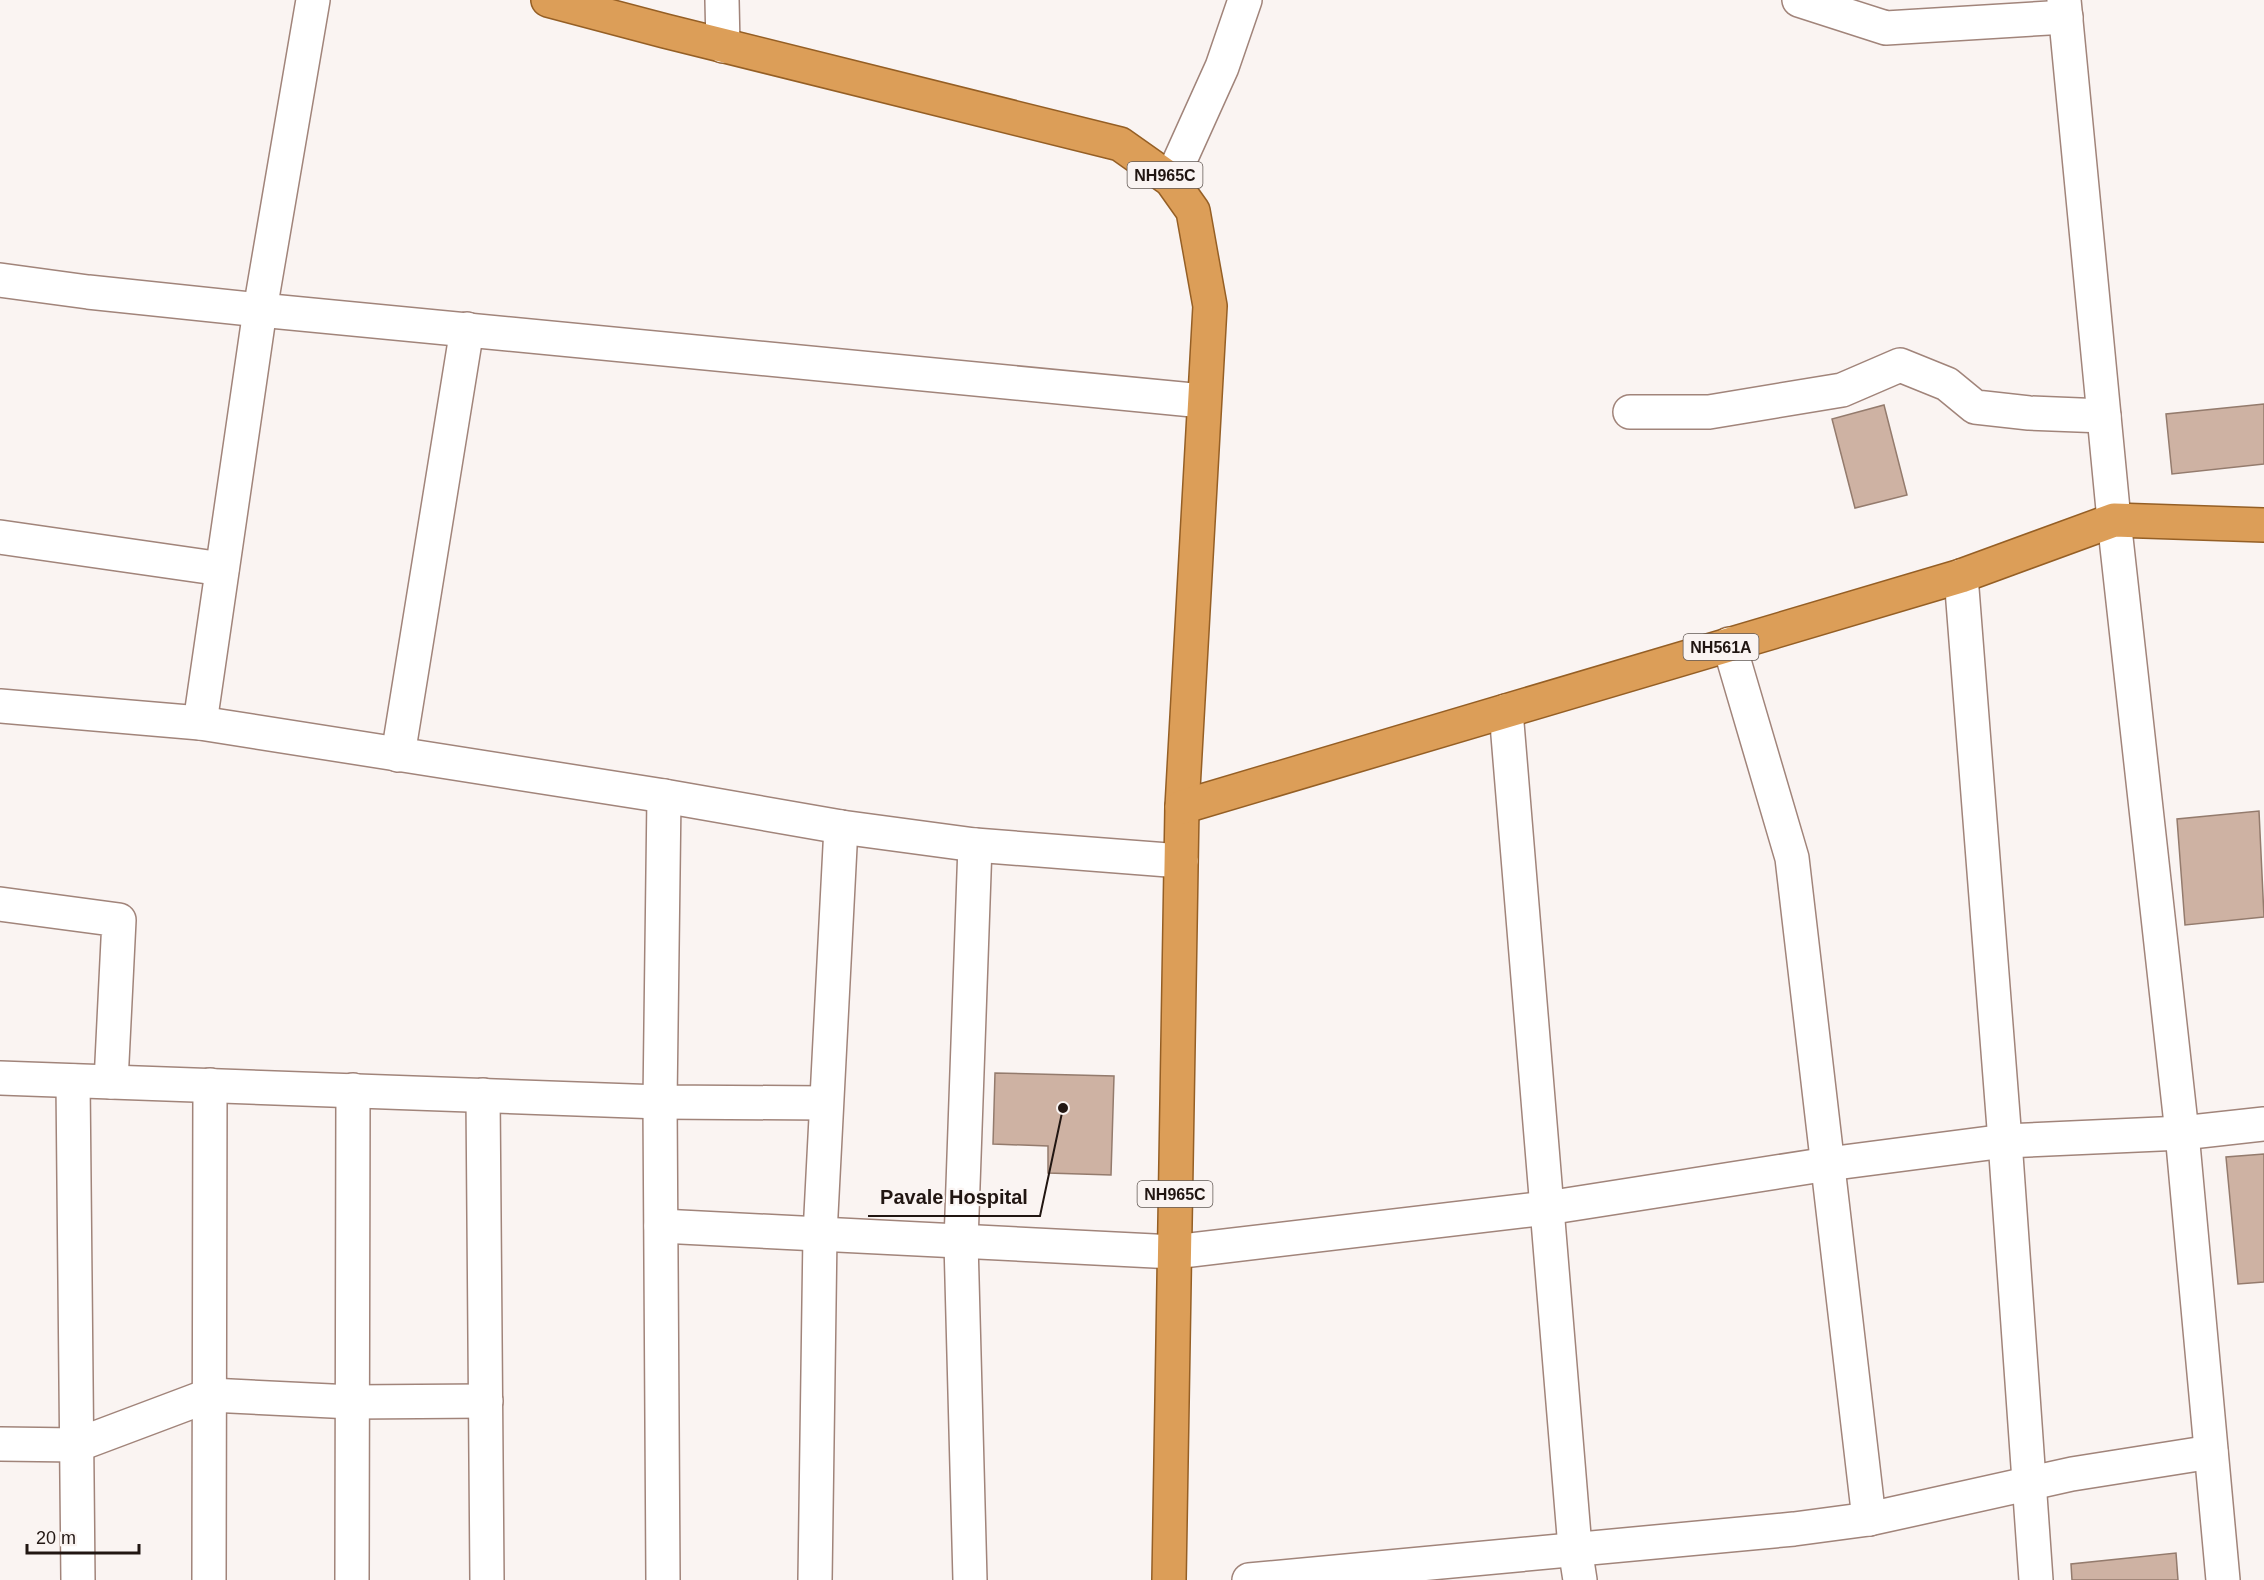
<svg xmlns="http://www.w3.org/2000/svg" width="2264" height="1580" font-family="Arial,sans-serif">
  <style>
    .building { fill: #ceb2a3; stroke: #947b6d; stroke-width: 1.5 }
    .lines { fill: none; stroke-linecap: round; stroke-linejoin: round }
    .minor-casing { stroke: #a1847a; stroke-width: 36 }
    .tertiary-casing { stroke: #a1847a; stroke-width: 36 }
    .trunk-casing { stroke: #955f25; stroke-width: 36 }
    .minor { stroke: #fff; stroke-width: 33 }
    .tertiary { stroke: #fff; stroke-width: 33 }
    .trunk { stroke: #dc9e58; stroke-width: 33 }
    .labels { text-anchor: middle; stroke-width: 4.5; stroke-linejoin: round; paint-order: stroke }
    .shield { fill: #faf4f2; stroke: #625955; stroke-width: 1.5 }
    .shield-label { font-size: 16px; font-weight: bold; fill: #211612 }
    .leader { fill: none; stroke: #211612; stroke-width: 2 }
    .callout-dot { fill: #211612; stroke: #faf4f2; stroke-width: 2 }
    .callout-label { font-size: 20px; text-anchor: middle; font-weight: bold; fill: #211612; stroke: #faf4f2; stroke-width: 4.5; stroke-linejoin: round; paint-order: stroke }
  </style>
  <rect width="100%" height="100%" fill="#faf4f2"/>
  <!-- building -->
  <g class="building">
    <polygon points="2264,404 2264,464 2172,474 2166,414"/>
    <polygon points="1884,405 1907,495 1855,508 1832,419"/>
    <polygon points="2259,811 2264,917 2185,925 2177,819"/>
    <polygon points="995,1073 1114,1076 1111,1175 1048,1173 1048,1146 993,1144"/>
    <polygon points="2264,1154 2264,1282 2238,1284 2226,1157"/>
    <polygon points="2176,1553 2178,1580 2072,1580 2071,1564"/>
  </g>
  <g class="lines">
    <!-- minor casing -->
    <g class="minor-casing">
      <g id="minor">
        <polyline points="722,0 723,46"/>
        <polyline points="1799,0 1886,28 2066,17"/>
        <polyline points="0,280 88,292 260,310 1203,401"/>
        <polyline points="1630,412 1709,412 1842,390 1900,365 1947,384 1975,407 2029,413 2104,416"/>
        <polyline points="2114,520 2182,1133 2223,1580"/>
        <polyline points="0,537 222,569"/>
        <polyline points="1961,576 2005,1141 2036,1580"/>
        <polyline points="1729,644 1792,858 1869,1519"/>
        <polyline points="1506,711 1575,1548 1580,1580"/>
        <polyline points="200,723 260,310 313,0"/>
        <polyline points="398,755 467,329"/>
        <polyline points="0,904 119,920 111,1082"/>
        <polyline points="0,1078 660,1102 826,1103"/>
        <polyline points="73,1081 78,1580"/>
        <polyline points="483,1095 487,1580"/>
        <polyline points="661,1226 1174,1252 1547,1208 1828,1164 2005,1141 2182,1133 2264,1124"/>
        <polyline points="0,1444 77,1445 210,1395 352,1402 486,1401"/>
        <polyline points="209,1580 210,1085"/>
        <polyline points="352,1580 353,1090"/>
        <polyline points="663,1580 660,1102 664,796"/>
        <polyline points="815,1580 820,1234 841,827"/>
        <polyline points="970,1580 961,1242 975,845"/>
        <polyline points="1249,1580 1794,1529 1869,1519 2072,1474 2211,1452"/>
      </g>
    </g>
    <!-- tertiary casing -->
    <g class="tertiary-casing">
      <g id="tertiary">
        <polyline points="2064,0 2114,520"/>
        <polyline points="1171,180 1222,67 1245,0"/>
        <polyline points="0,706 200,723 664,796 841,827 975,845 1181,861"/>
      </g>
    </g>
    <!-- trunk casing -->
    <g class="trunk-casing">
      <g id="trunk">
        <polyline points="548,0 665,31 1120,144 1171,180 1193,211 1210,306 1182,807 1169,1580"/>
        <polyline points="1182,807 1961,576 2114,520 2264,525"/>
      </g>
    </g>
    <!-- minor -->
    <use href="#minor" class="minor"/>
    <!-- tertiary -->
    <use href="#tertiary" class="tertiary"/>
    <!-- trunk -->
    <use href="#trunk" class="trunk"/>
  </g>
  <g class="labels">
    <!-- shield labels -->
    <g class="shield">
      <rect x="1127.5" y="162" width="75" height="26" rx="4.5"/>
      <rect x="1683.5" y="634" width="75" height="26" rx="4.5"/>
      <rect x="1137.5" y="1181" width="75" height="26" rx="4.5"/>
    </g>
    <g class="shield-label">
      <text x="1165" y="181">NH965C</text>
      <text x="1721" y="653">NH561A</text>
      <text x="1175" y="1200">NH965C</text>
    </g>
  </g>
  <!-- callouts -->
  <path class="leader" d="M1063 1108L1040 1216H868"/>
  <circle class="callout-dot" cx="1063" cy="1108" r="6"/>
  <g class="callout-label">
    <text x="954" y="1204">Pavale Hospital</text>
  </g>
  <!-- scale -->
  <path d="M27 1544v9h112v-9" fill="none" stroke="#211612" stroke-width="3"/>
  <text x="36" y="1544" font-size="18" fill="#211612" stroke="#faf4f2" stroke-width="4.5" paint-order="stroke">20 m</text>
</svg>
